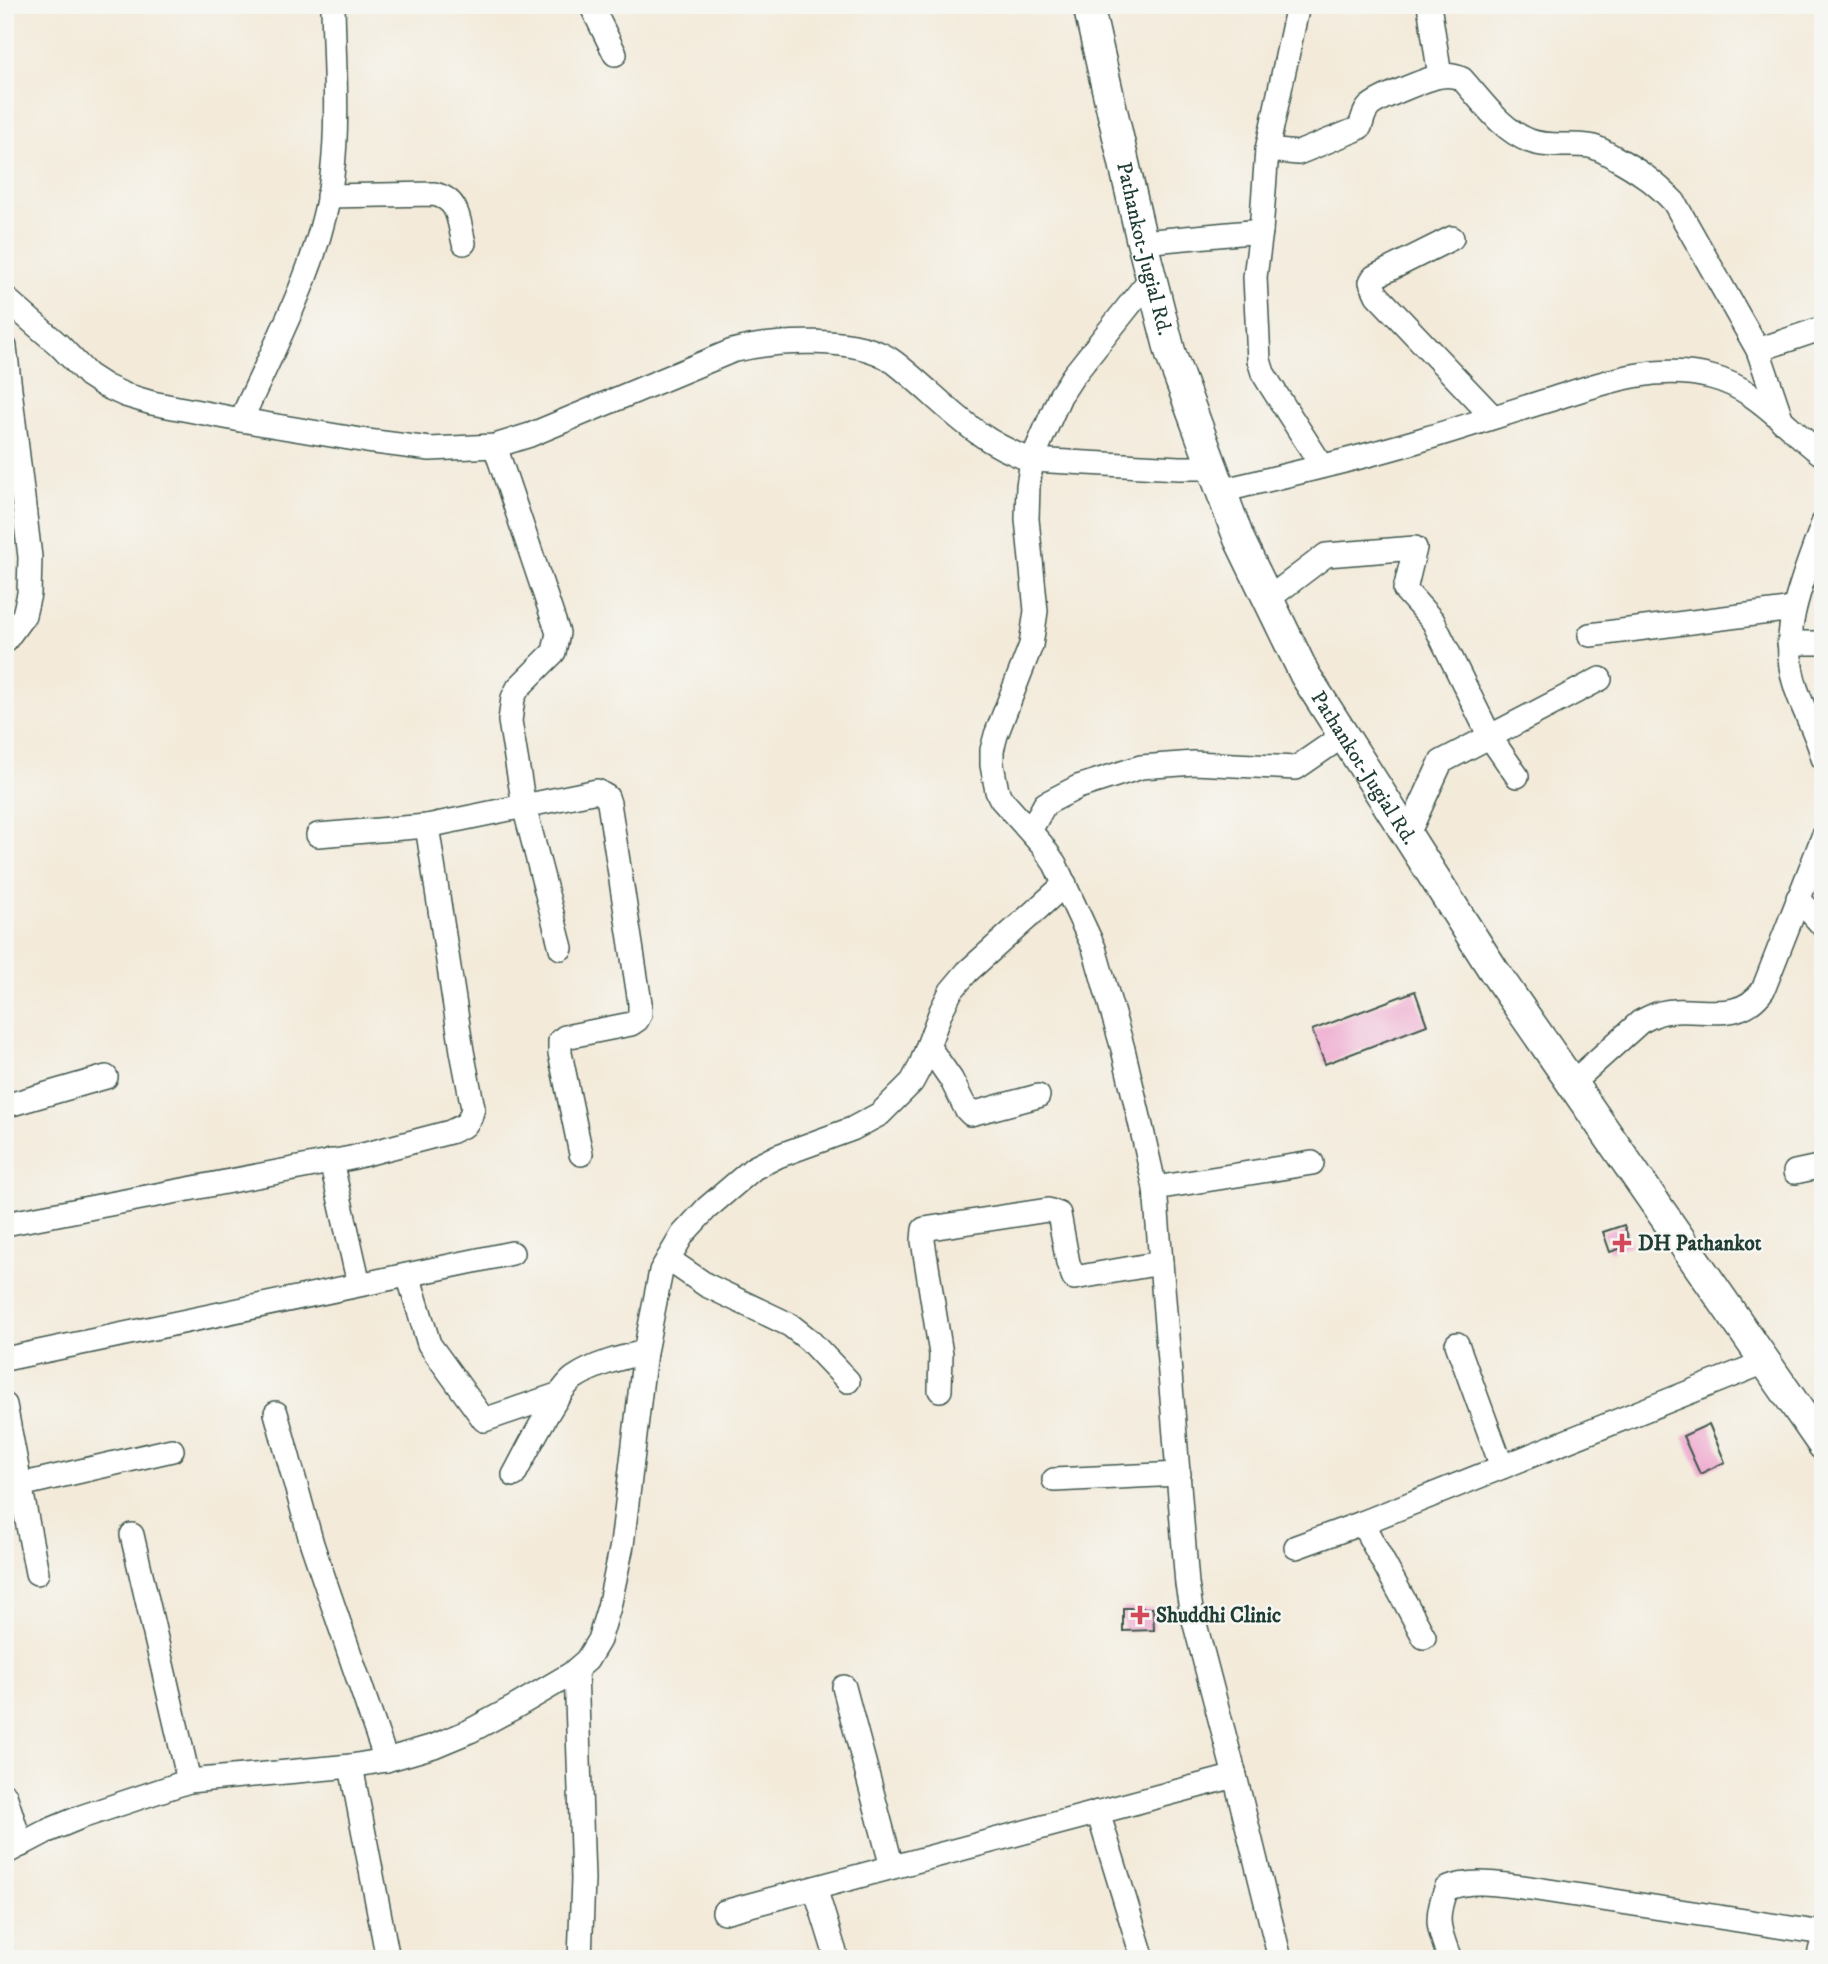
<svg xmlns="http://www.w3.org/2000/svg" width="1828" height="1964" font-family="'IM FELL DW Pica',serif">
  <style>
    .building { fill: #eea7ce }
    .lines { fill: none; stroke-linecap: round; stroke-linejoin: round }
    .minor-casing { stroke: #3f574d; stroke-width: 26 }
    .major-casing { stroke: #3f574d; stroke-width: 33 }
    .minor { stroke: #fff; stroke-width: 23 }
    .major { stroke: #fff; stroke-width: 30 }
    .poi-dot { fill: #d1495b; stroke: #f6f6f2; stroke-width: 2.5 }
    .labels { text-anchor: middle; stroke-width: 5; stroke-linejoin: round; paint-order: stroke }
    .street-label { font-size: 21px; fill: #1f3d34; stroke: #f6f6f2 }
    .poi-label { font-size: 21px; font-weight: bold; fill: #1f3d34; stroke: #f6f6f2; text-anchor: start }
  </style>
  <rect width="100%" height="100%" fill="#f6f6f2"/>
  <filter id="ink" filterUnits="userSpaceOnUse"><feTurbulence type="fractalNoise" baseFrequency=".0143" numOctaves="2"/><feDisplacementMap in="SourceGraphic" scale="14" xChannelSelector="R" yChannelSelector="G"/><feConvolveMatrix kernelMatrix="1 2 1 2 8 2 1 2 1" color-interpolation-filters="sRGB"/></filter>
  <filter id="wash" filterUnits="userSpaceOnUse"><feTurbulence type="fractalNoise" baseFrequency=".00686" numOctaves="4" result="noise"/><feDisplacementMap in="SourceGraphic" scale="28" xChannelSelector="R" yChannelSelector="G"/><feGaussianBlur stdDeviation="1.57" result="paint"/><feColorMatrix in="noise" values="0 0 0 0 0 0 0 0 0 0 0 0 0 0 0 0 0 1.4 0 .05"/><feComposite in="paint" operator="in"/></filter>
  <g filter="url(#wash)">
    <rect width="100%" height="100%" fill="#f3ead9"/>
    <g id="blocks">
      <!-- building -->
      <g class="building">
        <polygon points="1415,991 1427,1025 1325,1064 1312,1030"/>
        <polygon points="1624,1225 1631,1245 1610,1252 1603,1232"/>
        <polygon points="1709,1424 1725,1462 1700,1474 1683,1436"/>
        <polygon points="1123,1608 1153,1608 1154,1630 1123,1631"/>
      </g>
    </g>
  </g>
  <g filter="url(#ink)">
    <use href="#blocks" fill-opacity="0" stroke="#3f574d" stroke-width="2"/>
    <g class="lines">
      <!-- minor casing -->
      <g class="minor-casing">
        <g id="minor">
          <polyline points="591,5 615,54"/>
          <polyline points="1429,5 1440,76"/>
          <polyline points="1267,150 1298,5"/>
          <path d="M328,196L434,194C460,200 458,220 464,243"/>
          <polyline points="1452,238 1374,277 1371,282 1377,295 1493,417"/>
          <polyline points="1142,242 1261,231"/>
          <polyline points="1151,278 1073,376 1060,396 1032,460 1028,486 1027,519 1036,611 1031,645 996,735 992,750 992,765 997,791 1001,799 1042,845 1055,864 1094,948 1123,1049 1141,1126 1155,1188 1187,1584 1191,1609 1235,1776 1280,1959"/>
          <path d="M5,298L59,345L88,375L105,386L125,395L152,403L241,420L367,441L430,449L495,446L530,435L732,351C774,340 859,335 894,362C942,399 972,441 1032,460L1179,468H1212"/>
          <polyline points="5,347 30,557 29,594 24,615 5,641"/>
          <polyline points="1758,350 1823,328"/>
          <path d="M241,420C276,343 321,261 332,176C339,120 334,62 333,5"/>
          <polyline points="495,446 558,633 554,652 518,688 513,698 510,721 524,806 561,948"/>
          <path d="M1322,466L1271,386L1263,373L1259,360L1255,277L1261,231L1267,150L1298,153L1355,130L1360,127C1363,120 1363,113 1369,107C1376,99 1429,78 1441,76C1448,75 1456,76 1462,79C1482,101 1501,130 1530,141C1548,148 1570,143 1589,146C1598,147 1606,153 1614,157C1638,170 1655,182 1674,202L1758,350L1782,421"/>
          <path d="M1221,491C1290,474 1360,459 1427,438C1468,426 1509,412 1549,400C1602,383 1654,363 1711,377C1757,388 1786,428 1823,455"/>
          <path d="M1823,523C1806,573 1779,627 1794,681C1801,708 1817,732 1823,758"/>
          <polyline points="1268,599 1326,555 1415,548 1405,590 1433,621 1490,737 1517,776"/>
          <polyline points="1590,635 1794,609"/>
          <polyline points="1789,643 1823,643"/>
          <polyline points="1030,831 1045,804 1078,787 1141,767 1194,763 1296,768 1344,735"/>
          <polyline points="1408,834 1441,762 1600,679"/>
          <polyline points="318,835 427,826"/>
          <polyline points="1798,898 1823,926"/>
          <polyline points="928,1046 951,1079 966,1109 971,1114 1038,1096"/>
          <path d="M1572,1083L1640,1022C1646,1019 1653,1015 1660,1013C1696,1004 1737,1027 1763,990L1823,837"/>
          <polyline points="5,1106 106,1077"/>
          <polyline points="331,1161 359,1284"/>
          <polyline points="1795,1172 1823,1166"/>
          <polyline points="1155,1188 1312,1163"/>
          <polyline points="5,1224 351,1158 450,1132 465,1125 470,1118 473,1108 462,1051 427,826 597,791 607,797 609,803 640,1003 640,1014 637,1020 631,1024 565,1037 560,1041 560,1053 581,1154"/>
          <polyline points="668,1259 706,1285 790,1325 809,1340 848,1381"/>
          <polyline points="408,1275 429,1344 484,1420 560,1394"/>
          <polyline points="1457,1344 1502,1467"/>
          <polyline points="5,1359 512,1253"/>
          <polyline points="940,1390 941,1354 923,1241 924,1229 1048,1210 1059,1214 1068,1263 1074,1278 1161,1263"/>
          <polyline points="5,1405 37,1573"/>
          <polyline points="276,1413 312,1544 386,1760"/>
          <path d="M514,1475C526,1453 556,1391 574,1378C595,1364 620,1358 645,1352"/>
          <polyline points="1054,1480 1179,1474"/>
          <polyline points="20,1485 172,1450"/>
          <polyline points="1362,1523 1424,1637"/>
          <polyline points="132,1535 189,1781"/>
          <polyline points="1296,1547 1362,1523 1765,1362"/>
          <polyline points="576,1670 583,1879 580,1959"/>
          <polyline points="844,1687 892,1867"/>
          <polyline points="351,1766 388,1959"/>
          <polyline points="5,1795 21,1845"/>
          <polyline points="1098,1812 1143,1959"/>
          <polyline points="5,1853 45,1832 81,1817 189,1781 351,1766 386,1760 434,1746 470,1731 513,1708 571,1674 587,1660 599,1640 609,1607 622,1545 645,1352 661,1271 683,1234 707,1208 754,1168 778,1156 852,1129 880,1114 912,1082 920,1067 941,1011 951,991 967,972 1065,884"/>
          <polyline points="815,1888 837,1959"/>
          <polyline points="724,1912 1235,1776"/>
          <path d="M1450,1959C1439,1930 1434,1919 1446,1889C1473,1878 1502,1885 1530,1888L1823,1933"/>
          <polyline points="1818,1959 1823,1940"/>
        </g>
      </g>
      <!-- major casing -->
      <g class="major-casing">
        <g id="major">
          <path id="s1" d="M1088,5L1142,242L1171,355L1239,539L1305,675L1494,971L1823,1445"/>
        </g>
      </g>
      <!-- minor -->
      <use href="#minor" class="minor"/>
      <!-- major -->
      <use href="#major" class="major"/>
    </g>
  </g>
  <!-- markers -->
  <g class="poi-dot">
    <path d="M1618.5 1232.5h7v7h7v7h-7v7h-7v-7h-7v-7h7z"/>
    <path d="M1136.5 1604.5h7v7h7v7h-7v7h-7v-7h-7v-7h7z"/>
  </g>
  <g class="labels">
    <!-- street labels -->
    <g class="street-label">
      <text dy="7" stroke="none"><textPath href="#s1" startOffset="250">Pathankot-Jugial Rd.</textPath></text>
      <text dy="7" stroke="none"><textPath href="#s1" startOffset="817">Pathankot-Jugial Rd.</textPath></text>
    </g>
    <!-- poi labels -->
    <g class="poi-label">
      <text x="1638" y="1250">DH Pathankot</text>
      <text x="1156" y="1622">Shuddhi Clinic</text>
    </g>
  </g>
  <!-- margin -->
  <rect width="1828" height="1964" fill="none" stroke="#f6f6f2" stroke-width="28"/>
</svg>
